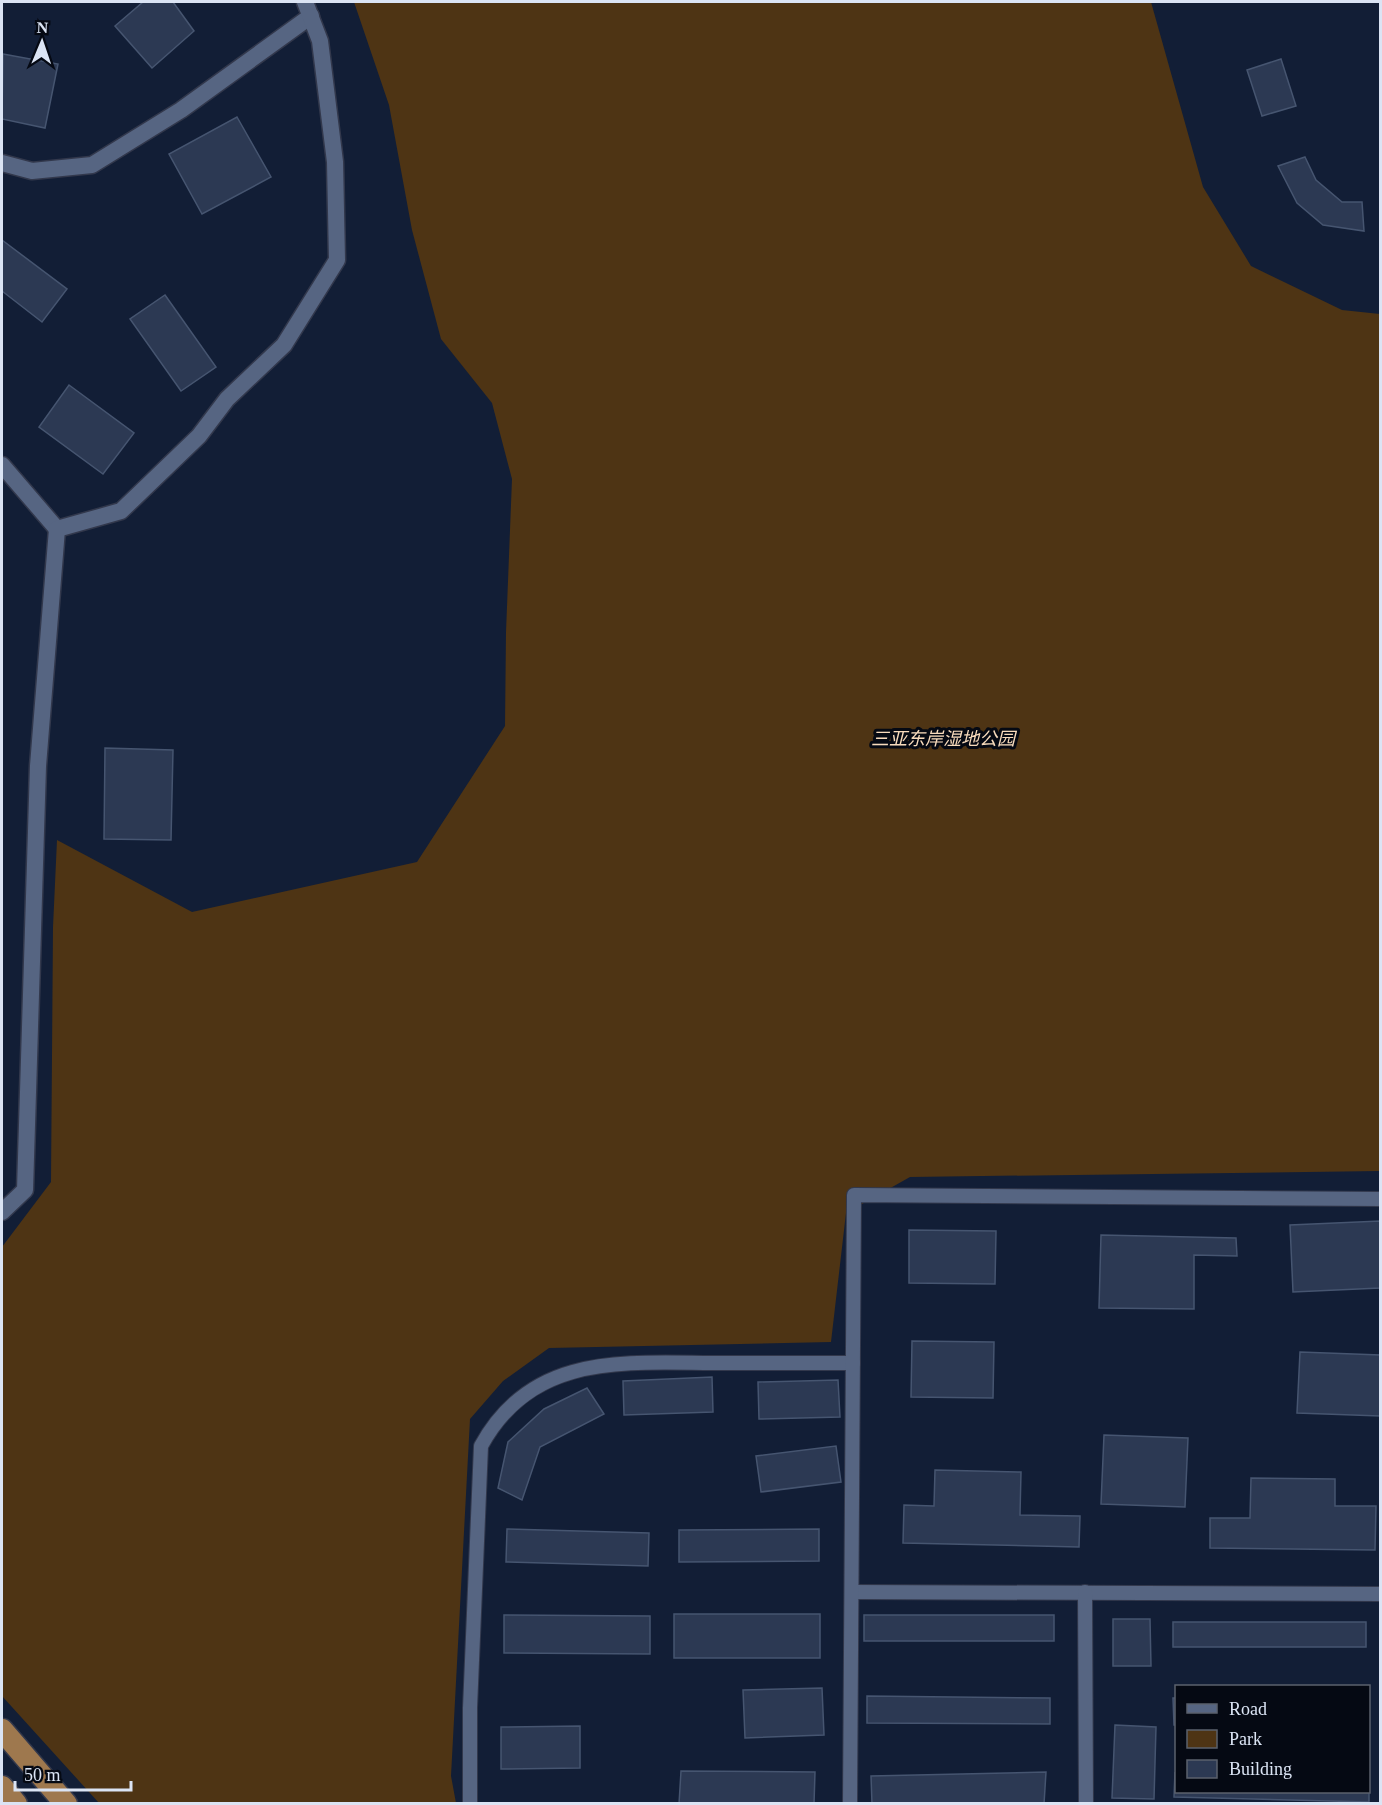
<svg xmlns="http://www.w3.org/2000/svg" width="1382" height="1805" font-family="'Times New Roman','Noto Sans SC',serif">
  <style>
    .green { fill: #4e3414 }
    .building { fill: #2c3953; stroke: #465570; stroke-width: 1.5 }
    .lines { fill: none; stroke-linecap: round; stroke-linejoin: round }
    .minor-casing { stroke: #32384c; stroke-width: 16 }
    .tertiary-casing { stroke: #32384c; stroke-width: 19 }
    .trunk-casing { stroke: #32384c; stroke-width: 25 }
    .minor { stroke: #566582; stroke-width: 14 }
    .tertiary { stroke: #566582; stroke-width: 16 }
    .trunk { stroke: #9e784e; stroke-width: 22 }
    .labels { text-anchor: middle; stroke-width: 6; stroke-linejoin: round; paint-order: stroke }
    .park-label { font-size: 18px; font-style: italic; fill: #f8dbbc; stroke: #050913 }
  </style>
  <rect width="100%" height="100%" fill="#121e36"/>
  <!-- green -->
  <polygon class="green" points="354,2 1151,2 1203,187 1251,266 1342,310 1380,314 1380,1171 910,1177 846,1213 831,1342 549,1348 503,1381 470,1419 451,1776 456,1803 99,1803 2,1696 2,1247 51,1182 53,927 57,840 192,912 417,862 505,726 506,632 512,479 492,403 441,339 412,230 389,105"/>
  <!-- building -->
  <g class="building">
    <polygon points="143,2 173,2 194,31 152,68 115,26"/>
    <polygon points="3,54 58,64 45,128 2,119"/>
    <polygon points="1281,59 1296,106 1262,116 1247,70"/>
    <polygon points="237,117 271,177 202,214 169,154"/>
    <polygon points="1305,157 1316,180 1342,202 1362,202 1364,231 1323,225 1297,203 1278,166"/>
    <polygon points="2,240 67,289 42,322 2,291"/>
    <polygon points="165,295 216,367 181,391 130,319"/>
    <polygon points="69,385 134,433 103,474 39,427"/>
    <polygon points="105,748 173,750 171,840 104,839"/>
    <polygon points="1380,1221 1380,1288 1293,1292 1290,1225"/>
    <polygon points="909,1230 996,1231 995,1284 909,1283"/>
    <polygon points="1101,1235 1236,1238 1237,1256 1194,1255 1194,1309 1099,1308"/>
    <polygon points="912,1341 994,1342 993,1398 911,1397"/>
    <polygon points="1300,1352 1380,1355 1380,1416 1297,1413"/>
    <polygon points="712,1377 713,1412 624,1415 623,1381"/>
    <polygon points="838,1380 840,1417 759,1419 758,1382"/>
    <polygon points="587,1388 604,1414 540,1447 522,1500 498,1488 508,1442 544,1409"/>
    <polygon points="1104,1435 1188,1438 1185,1507 1101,1504"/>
    <polygon points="836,1446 841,1482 761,1492 756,1456"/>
    <polygon points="935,1470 1021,1472 1020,1515 1080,1516 1079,1547 903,1543 904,1505 934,1506"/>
    <polygon points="1251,1478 1335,1479 1335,1506 1376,1506 1375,1550 1210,1548 1210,1518 1250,1518"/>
    <polygon points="507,1529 649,1533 648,1566 506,1562"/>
    <polygon points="819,1529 819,1561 679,1562 679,1530"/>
    <rect x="674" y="1614" width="146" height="44"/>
    <polygon points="504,1615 650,1616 650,1654 504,1653"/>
    <rect x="864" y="1615" width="190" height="26"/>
    <polygon points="1113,1619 1150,1619 1151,1666 1113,1666"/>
    <rect x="1173" y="1622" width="193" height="25"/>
    <polygon points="822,1688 824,1735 745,1738 743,1690"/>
    <polygon points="867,1696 1050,1698 1050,1724 867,1723"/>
    <polygon points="1173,1698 1176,1698 1176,1725 1174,1725"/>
    <polygon points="1115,1725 1156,1727 1154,1799 1112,1798"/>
    <polygon points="580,1726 580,1768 501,1769 501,1727"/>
    <polygon points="681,1771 815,1772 814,1804 679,1804"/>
    <polygon points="1046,1772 1044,1804 872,1804 871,1776"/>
    <polygon points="1175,1772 1176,1792 1368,1792 1369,1777 1369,1802 1174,1797"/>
  </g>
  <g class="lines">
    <!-- minor casing -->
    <g class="minor-casing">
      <g id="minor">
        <polyline points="852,1592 1380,1594"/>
        <polyline points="1085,1592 1086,1804"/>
        <path d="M470,1804V1708L481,1446C530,1356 617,1362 706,1363C755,1363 804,1363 853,1363"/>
        <polyline points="850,1804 854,1195 1380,1199"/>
      </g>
    </g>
    <!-- tertiary casing -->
    <g class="tertiary-casing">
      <g id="tertiary">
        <polyline points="2,163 32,171 92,165 181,110 311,16"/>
        <polyline points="2,465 57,529"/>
        <polyline points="2,1212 25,1190 38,766 57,529 121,511 199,436 227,399 284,345 337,260 335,162 320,41 305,2"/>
      </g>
    </g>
    <!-- trunk casing -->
    <g class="trunk-casing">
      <g id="trunk">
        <polyline points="2,1730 66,1804"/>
        <polyline points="2,1787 16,1804"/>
      </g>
    </g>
    <!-- minor -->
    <use href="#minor" class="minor"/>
    <!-- tertiary -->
    <use href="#tertiary" class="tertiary"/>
    <!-- trunk -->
    <use href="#trunk" class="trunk"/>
  </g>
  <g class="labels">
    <!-- park labels -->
    <g class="park-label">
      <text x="943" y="745">三亚东岸湿地公园</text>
    </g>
  </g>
  <!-- border -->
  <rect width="1382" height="1805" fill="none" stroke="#dbe4f4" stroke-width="6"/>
  <!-- legend -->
  <rect x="1175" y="1685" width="195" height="108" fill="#050913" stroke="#5b616d" stroke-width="1.5"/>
  <rect x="1187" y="1704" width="30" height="9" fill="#566582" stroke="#5b616d" stroke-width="1.5"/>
  <text x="1229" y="1715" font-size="18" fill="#dbe4f4">Road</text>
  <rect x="1187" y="1730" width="30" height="18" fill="#4e3414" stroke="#5b616d" stroke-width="1.5"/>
  <text x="1229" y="1745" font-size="18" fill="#dbe4f4">Park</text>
  <rect x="1187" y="1760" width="30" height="18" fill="#2c3953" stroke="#5b616d" stroke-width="1.5"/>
  <text x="1229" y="1775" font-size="18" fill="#dbe4f4">Building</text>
  <!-- north arrow -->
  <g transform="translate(42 42) rotate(2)" stroke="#050913" stroke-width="4.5" paint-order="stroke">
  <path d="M0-4.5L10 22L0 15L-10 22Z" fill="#dbe4f4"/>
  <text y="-9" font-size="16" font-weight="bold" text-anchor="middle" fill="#dbe4f4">N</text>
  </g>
  <!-- scale -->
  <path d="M15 1781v9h116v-9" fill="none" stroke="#dbe4f4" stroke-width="3"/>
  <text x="24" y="1781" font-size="18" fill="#dbe4f4" stroke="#050913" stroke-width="4.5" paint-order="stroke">50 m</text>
</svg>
